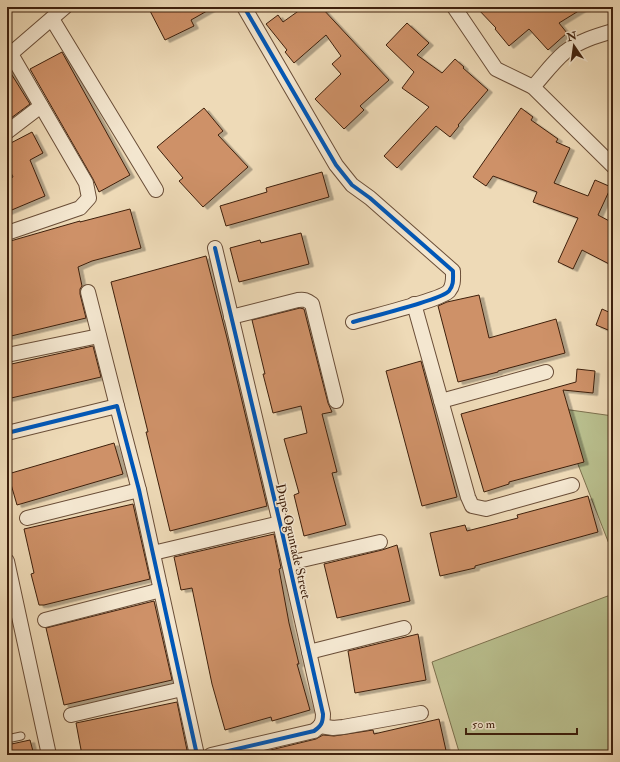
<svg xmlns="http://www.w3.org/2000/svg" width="620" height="762" font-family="'IM FELL Double Pica',serif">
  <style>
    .green { fill: #b9bf8e; stroke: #7c704e }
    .building { fill: #ce9168; stroke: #3e200d; filter: url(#shadow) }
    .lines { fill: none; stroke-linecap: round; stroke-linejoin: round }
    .service-casing { stroke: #6a4e38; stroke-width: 9 }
    .minor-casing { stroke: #6a4e38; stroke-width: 16 }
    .service { stroke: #f4e7d0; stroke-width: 7 }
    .minor { stroke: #f4e7d0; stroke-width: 14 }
    .cycleway-casing { stroke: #f4e7d0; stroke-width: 6 }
    .cycleway { stroke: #0057b8; stroke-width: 4 }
    .labels { text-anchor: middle; stroke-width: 3; stroke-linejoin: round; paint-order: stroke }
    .street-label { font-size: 13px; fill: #3e200d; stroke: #f4e7d0 }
  </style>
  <defs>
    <filter id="shadow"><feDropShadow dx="4.5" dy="2.5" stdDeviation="0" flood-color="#0004"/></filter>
  </defs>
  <rect width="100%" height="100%" fill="#eedab7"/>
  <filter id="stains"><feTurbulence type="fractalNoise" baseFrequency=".005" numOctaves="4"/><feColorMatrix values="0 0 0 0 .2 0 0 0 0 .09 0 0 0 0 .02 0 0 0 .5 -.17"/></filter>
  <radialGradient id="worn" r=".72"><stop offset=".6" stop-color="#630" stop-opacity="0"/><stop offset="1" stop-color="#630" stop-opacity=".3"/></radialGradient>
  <!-- green -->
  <g class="green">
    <polygon points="556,408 613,416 613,554"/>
    <polygon points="613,594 613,755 460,755 432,662"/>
  </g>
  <!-- building -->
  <g class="building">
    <polygon points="148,7 214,7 191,20 194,26 165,40"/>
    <polygon points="304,7 321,7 389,80 360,106 364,110 344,129 315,99 341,74 332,64 341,56 326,35 294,63 285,52 287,50 266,24 278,15 283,22"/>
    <polygon points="476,7 585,7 559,23 567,33 548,50 529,29 509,46 495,29 496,28"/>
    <polygon points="407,23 429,43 417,55 442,73 455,59 464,67 463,68 488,90 458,125 459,126 450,137 436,126 397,168 384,156 429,107 402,88 414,72 386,45"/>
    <polygon points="62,52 130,175 99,192 93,179 30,69"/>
    <polygon points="7,67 30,104 7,121"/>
    <polygon points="204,108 223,131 218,135 248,167 203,207 179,181 183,178 157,147"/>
    <polygon points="521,108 533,117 531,120 558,139 556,142 570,148 554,183 588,196 595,180 611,187 598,215 613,223 613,266 582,250 573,269 558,262 578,218 533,202 537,192 493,176 486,186 473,177"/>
    <polygon points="32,132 43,153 30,160 45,196 7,212 7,180 13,177 7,165 7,145"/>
    <polygon points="322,172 329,197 226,226 220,206 267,192 266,188"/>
    <polygon points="130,209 141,248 92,261 78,267 82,286 80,289 80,294 86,318 7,337 7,242 80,221 80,222"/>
    <polygon points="301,233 309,264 239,282 230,248 260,240 261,243"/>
    <polygon points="206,256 227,338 267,506 170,531 146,432 148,432 111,282"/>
    <polygon points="479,295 489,338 556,319 565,353 498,371 498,372 458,382 438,306 447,302"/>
    <polygon points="300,308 304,309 328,403 332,412 322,414 337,472 332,473 346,525 304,536 294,495 299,493 284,439 307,433 301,406 273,413 263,374 265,374 252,320"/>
    <polygon points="602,309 613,314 613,332 596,325"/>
    <polygon points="93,346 101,377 7,399 7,365"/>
    <polygon points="421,361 457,497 422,506 386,371"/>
    <polygon points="577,369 595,371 593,393 563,390 584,462 509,482 509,484 484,492 461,414 576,382"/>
    <polygon points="114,443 123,474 17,505 8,474"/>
    <polygon points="588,496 598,532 475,566 475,568 440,576 430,533 465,525 467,531 518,518 517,515"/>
    <polygon points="133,504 150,579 44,605 39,605 31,574 34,573 24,529"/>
    <polygon points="274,534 281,568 279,569 289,623 299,664 297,664 310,710 272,721 271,717 225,730 212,684 192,588 181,590 174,557"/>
    <polygon points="397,545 410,601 337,618 324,564 382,550"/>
    <polygon points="154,601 172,680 64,705 46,628"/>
    <polygon points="418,634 426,680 355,693 348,651"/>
    <polygon points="177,702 188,755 82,755 76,723"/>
    <polygon points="439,719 447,755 250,755 316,739 323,735 334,736 373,730 374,734"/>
    <polygon points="30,740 34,755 7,755 7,745"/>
  </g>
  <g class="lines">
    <!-- service casing -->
    <g class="service-casing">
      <polyline id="service" points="7,739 21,736"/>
    </g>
    <!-- minor casing -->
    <g class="minor-casing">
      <g id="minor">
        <path d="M244,7L336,165L352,185L370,198L453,271C453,279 454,285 449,291C441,300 369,317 353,322"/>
        <polyline points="454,7 496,69 533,87 613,166"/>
        <polyline points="52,19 156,190"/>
        <polyline points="7,57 65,7"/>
        <path d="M533,87C543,76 553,62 565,52C579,41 596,36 613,31"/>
        <polyline points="7,132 41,106"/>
        <polyline points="7,233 80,208 89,198 86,183 11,54"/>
        <polyline points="88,292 117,406"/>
        <polyline points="414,304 468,497 472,506 486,509 572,485"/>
        <path d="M231,317L298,300C304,299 307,300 312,304L336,401"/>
        <polyline points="7,355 99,336"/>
        <polyline points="441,401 546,372"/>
        <polyline points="7,433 117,406 139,490 197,755"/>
        <polyline points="27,518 139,490"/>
        <polyline points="153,553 280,523"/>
        <polyline points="7,561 49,755"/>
        <polyline points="289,563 380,542"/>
        <polyline points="45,620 161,590"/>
        <polyline points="309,652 404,628"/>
        <polyline points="71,715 182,689"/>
        <polyline points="320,726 333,728 343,727 421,713"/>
        <path d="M211,755L314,731C321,726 323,723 323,714L280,523L215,248"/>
      </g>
    </g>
    <!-- service -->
    <use href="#service" class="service"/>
    <!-- minor -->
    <use href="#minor" class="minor"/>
    <!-- cycleway casing -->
    <g class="cycleway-casing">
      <g id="cycleway">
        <path d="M244,7L336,165L352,185L370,198L453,271C453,279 454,285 449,291C441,300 369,317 353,322"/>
        <polyline points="7,433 117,406 139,490 197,755"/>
        <path d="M211,755L314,731C321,726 323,723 323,714L280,523L215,248"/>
      </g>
    </g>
    <!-- cycleway -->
    <use href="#cycleway" class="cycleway"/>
  </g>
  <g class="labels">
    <!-- street labels -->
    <g class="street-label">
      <text transform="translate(294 541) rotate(77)" y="5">Dupe Oguntade Street</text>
    </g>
  </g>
  <!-- margin -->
  <rect width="620" height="762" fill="none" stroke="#eedab7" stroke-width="24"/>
  <rect x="8" y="8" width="604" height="746" fill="none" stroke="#3e200d" stroke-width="2"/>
  <rect x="12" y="12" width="596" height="738" fill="none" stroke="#3e200d"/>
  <!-- north arrow -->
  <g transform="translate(574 46) rotate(347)" stroke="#f4e7d0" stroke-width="3" paint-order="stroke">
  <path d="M0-3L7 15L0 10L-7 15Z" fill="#3e200d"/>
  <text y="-6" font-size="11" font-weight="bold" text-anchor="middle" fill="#3e200d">N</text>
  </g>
  <!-- scale -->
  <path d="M466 728v6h111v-6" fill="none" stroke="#3e200d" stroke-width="2"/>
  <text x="472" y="728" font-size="12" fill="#3e200d" stroke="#f4e7d0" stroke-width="3" paint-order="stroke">50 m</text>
  <rect width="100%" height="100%" filter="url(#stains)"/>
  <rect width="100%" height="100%" fill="url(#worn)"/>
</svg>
